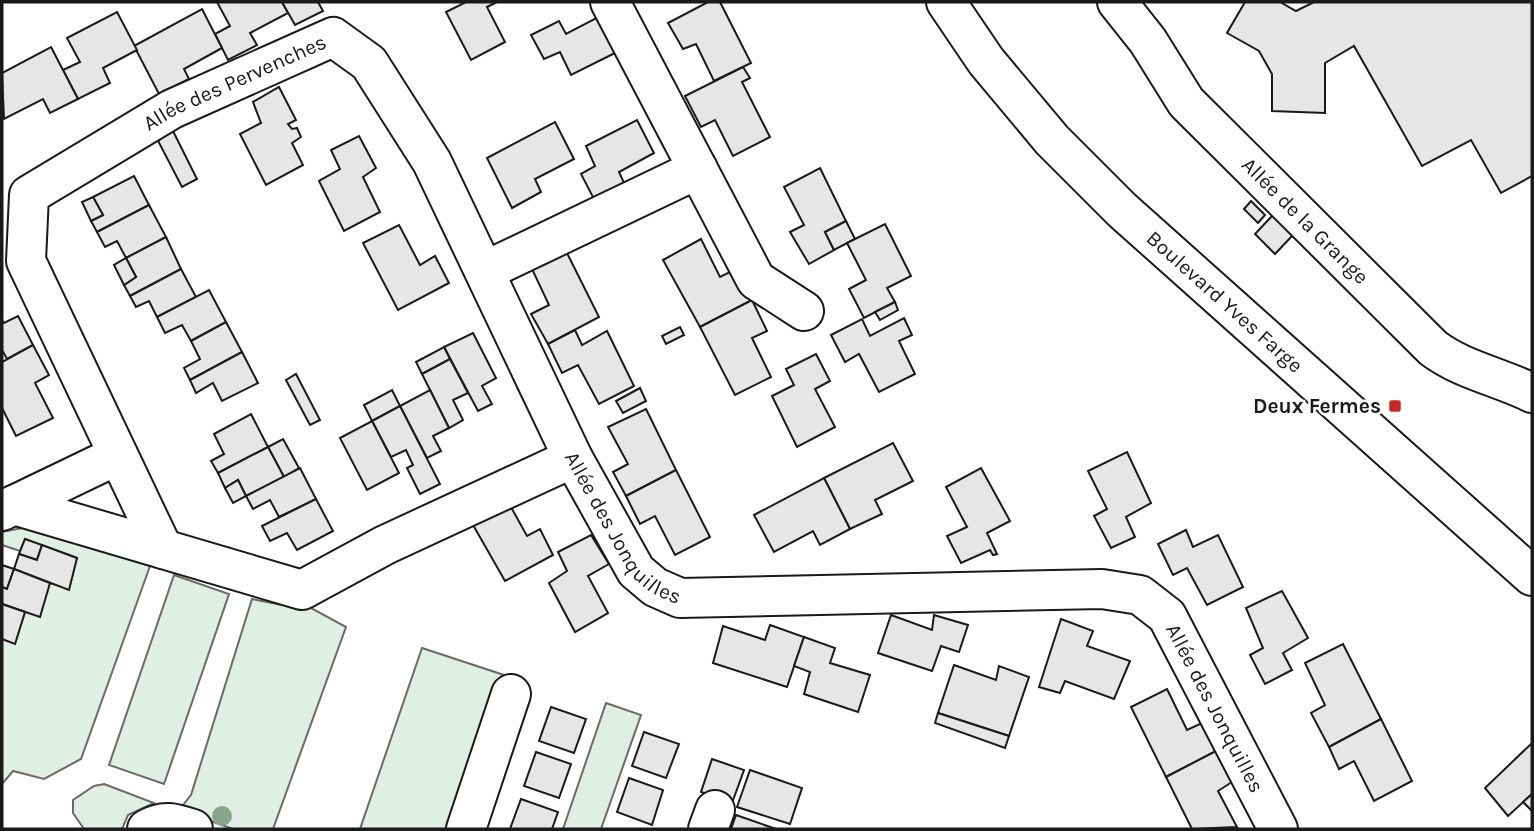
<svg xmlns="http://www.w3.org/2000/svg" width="1534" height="831" font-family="Karla,sans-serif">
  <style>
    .green { fill: #e0efe3; stroke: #6a6a6a; stroke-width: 2 }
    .building { fill: #e6e6e6; stroke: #1a1a1a; stroke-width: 2 }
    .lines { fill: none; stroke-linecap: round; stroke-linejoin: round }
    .minor-casing { stroke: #1a1a1a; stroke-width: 42 }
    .major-casing { stroke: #1a1a1a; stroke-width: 42 }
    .minor { stroke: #fff; stroke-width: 38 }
    .major { stroke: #fff; stroke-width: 38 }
    .tree { fill: #8aa48f }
    .poi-dot { fill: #c62828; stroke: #fff; stroke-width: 2.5 }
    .labels { text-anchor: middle; stroke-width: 5; stroke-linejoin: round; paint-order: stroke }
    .street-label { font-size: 21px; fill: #1a1a1a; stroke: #fff }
    .poi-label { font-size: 21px; font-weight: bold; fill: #1a1a1a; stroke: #fff; text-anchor: end }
  </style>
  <rect width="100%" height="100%" fill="#fff"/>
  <!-- green -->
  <g class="green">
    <polygon points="27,527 150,566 81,759 44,779 13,771 2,784 2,639 15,643 25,612 50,583 69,589 77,558 25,539 20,551 2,545 2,532"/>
    <polygon points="174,575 229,594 164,784 109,765"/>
    <polygon points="252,599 282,605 302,603 346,627 273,829 233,829 179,810 191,795"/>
    <polygon points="422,648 504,675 452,829 360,829"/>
    <polygon points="606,703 641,715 601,829 563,829"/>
    <polygon points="104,784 154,803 128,815 122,829 84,829 73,813 73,800 94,786"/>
  </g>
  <!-- building -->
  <g class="building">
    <polygon points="217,2 282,2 288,13 250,33 257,45 228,60 215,34 230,26"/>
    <polygon points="282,2 318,2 323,11 295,25"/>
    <polygon points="466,2 497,2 487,7 505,42 471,60 446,12"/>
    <polygon points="708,2 720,2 751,63 714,81 696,44 683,49 668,23"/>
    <polygon points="1245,2 1280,2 1296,11 1314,2 1532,2 1532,176 1501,193 1471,140 1422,166 1354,46 1325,63 1325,113 1272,111 1272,74 1259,51 1227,33"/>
    <polygon points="202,9 222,48 184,69 189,79 159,94 134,46"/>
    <polygon points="117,12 137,50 103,68 110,83 78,99 63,70 80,62 67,38"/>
    <polygon points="604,14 623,49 571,75 560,52 544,59 531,35 559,21 566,34"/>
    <polygon points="51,47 78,99 50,113 43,99 4,119 2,73"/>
    <polygon points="743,67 750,78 742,82 770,137 733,156 715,120 701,127 685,96"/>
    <polygon points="279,87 296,120 288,124 292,129 297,128 301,137 292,143 303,165 266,185 240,134 261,123 253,102"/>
    <polygon points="637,120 654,153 619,172 625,185 595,201 581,174 595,166 586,146"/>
    <polygon points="555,122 574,159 535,179 541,192 512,208 487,158"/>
    <polygon points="171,127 197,179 182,187 155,135"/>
    <polygon points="359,136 376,168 363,177 380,212 344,231 319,181 340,169 331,150"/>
    <polygon points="820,168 846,221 825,232 834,250 809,264 790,232 804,225 784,187"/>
    <polygon points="134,176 149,205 97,232 91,221 103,215 93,197"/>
    <polygon points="93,197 103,215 91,221 82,202"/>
    <polygon points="1251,201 1265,215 1258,223 1244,209"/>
    <polygon points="149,205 166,237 126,258 117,241 105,247 97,232"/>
    <polygon points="1273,215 1293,235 1275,254 1255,234"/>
    <polygon points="846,221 855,239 834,250 825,232"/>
    <polygon points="885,224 911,276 887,288 895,302 864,318 849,289 866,280 847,243"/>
    <polygon points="399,225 420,265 435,256 449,283 398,310 363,243"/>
    <polygon points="166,237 181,269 130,296 124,285 136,277 126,258"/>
    <polygon points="701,239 720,277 736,269 752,300 700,327 663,260"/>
    <polygon points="566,251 599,317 548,344 531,314 549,305 532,269"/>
    <polygon points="126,258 136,277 124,285 114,265"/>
    <polygon points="181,269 196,297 157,317 149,301 136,307 130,296"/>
    <polygon points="209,290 226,322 191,341 182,325 165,333 157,317"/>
    <polygon points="752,300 767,331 752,338 771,377 735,395 700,327"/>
    <polygon points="895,302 898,310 880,320 875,312"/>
    <polygon points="18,316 33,345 7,359 2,350 2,320 4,323"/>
    <polygon points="904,318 912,335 899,341 915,374 879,392 859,354 845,362 831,335 862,319 870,336"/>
    <polygon points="226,322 242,352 190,380 184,368 200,359 191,341"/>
    <polygon points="680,327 684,335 666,344 662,336"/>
    <polygon points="575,330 582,345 607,331 634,386 599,404 578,365 562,373 548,344"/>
    <polygon points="473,333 496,378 482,386 492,404 478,411 444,347"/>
    <polygon points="33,345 49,375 35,383 53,418 16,436 2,408 2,362"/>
    <polygon points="444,347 450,359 422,374 416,362"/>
    <polygon points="242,352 258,383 222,401 213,383 196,393 190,380"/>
    <polygon points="816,354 830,381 815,389 835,427 797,447 772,396 794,385 786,369"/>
    <polygon points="450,359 468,393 453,400 463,420 449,428 422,374"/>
    <polygon points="296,374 320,420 310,425 286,380"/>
    <polygon points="640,388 646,401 623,413 616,401"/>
    <polygon points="392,390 400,406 372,421 364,405"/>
    <polygon points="430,390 449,428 433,436 441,451 427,458 400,406"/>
    <polygon points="400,406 440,484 420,494 407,468 413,465 406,450 391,457 372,421"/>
    <polygon points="646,409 676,470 626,496 613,472 628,464 608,427"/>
    <polygon points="251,414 268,447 218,473 211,461 224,454 214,434"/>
    <polygon points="372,421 399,473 367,490 340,438"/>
    <polygon points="283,439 299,468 284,477 268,447"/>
    <polygon points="893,443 913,481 875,500 882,514 850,529 824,478"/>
    <polygon points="268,447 284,477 246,496 238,480 225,488 218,473"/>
    <polygon points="1127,452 1151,503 1126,517 1135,537 1111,548 1094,516 1107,509 1088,471"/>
    <polygon points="300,468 316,499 279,517 270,500 253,509 246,496"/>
    <polygon points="981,468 1010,521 987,533 997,554 993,555 990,550 961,563 947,536 967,527 946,487"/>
    <polygon points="676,470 710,537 675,555 655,516 640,524 626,496"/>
    <polygon points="824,478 850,529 820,545 813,531 774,552 754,515"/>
    <polygon points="238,480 246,496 233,503 225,488"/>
    <polygon points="506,498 527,536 540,529 553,555 505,581 469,518"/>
    <polygon points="316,499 333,531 297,550 287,533 270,541 262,526"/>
    <polygon points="1186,530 1193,547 1218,535 1243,587 1207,605 1187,568 1173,575 1158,544"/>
    <polygon points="591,535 609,564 588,576 608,613 575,632 549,583 567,571 558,552"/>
    <polygon points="25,539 42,545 37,560 19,554"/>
    <polygon points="42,545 77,558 69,590 14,569 19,554 37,560"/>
    <polygon points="2,565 14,569 7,589 2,587"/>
    <polygon points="14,569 50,583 40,617 2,604 2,587 7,589"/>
    <polygon points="1282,591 1308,638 1283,653 1292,670 1265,684 1250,655 1263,648 1246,608"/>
    <polygon points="2,604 25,612 15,644 2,639"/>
    <polygon points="891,615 932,630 934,615 968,625 959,652 941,646 932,671 878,653"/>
    <polygon points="1061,619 1093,631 1087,646 1130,661 1114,699 1065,681 1060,693 1039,687"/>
    <polygon points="770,625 804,637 787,687 713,663 723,626 765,640"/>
    <polygon points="804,637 835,648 830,663 870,675 858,712 804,694 810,672 794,666"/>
    <polygon points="1343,644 1381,719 1329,747 1311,713 1325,705 1305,663"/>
    <polygon points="954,665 996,680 999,666 1029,677 1009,736 938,713"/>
    <polygon points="1167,689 1187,730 1202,723 1216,751 1166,777 1131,707"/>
    <polygon points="551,707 586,719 574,753 539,741"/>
    <polygon points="938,713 1009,736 1005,748 935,723"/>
    <polygon points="1381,719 1412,781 1374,801 1354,761 1339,769 1329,747"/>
    <polygon points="644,732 679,744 666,778 632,766"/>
    <polygon points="1532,743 1532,794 1508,816 1485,788"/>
    <polygon points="1216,751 1232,782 1218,791 1237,827 1192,829 1166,777"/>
    <polygon points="536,752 571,764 559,798 524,786"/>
    <polygon points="712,759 744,770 732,803 701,792"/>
    <polygon points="750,770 802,788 790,824 737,807"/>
    <polygon points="629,778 663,790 652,825 617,812"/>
    <polygon points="1532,794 1532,811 1523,802"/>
    <polygon points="521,799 558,812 552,829 510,829"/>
    <polygon points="736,815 776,829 731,829"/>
  </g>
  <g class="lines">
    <!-- minor casing -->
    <g class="minor-casing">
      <g id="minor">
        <polyline points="610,2 756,280 804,311"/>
        <path id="s1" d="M1117,2L1148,41L1186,102L1433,348C1462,370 1500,377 1532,393"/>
        <polyline points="485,271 698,169"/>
        <polyline points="14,505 118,455"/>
        <polyline points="2,511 14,505 302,590 385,545 573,458"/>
        <path id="s2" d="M163,549L26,261L29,195L172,109L333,37L369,63L432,162L573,458L636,571L655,587L680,598L1102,589L1140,595L1167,616L1278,829"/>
        <path d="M147,829C164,819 175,823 193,829"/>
        <polyline points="466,829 511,694"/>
        <polyline points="708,829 715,810"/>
      </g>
    </g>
    <!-- major casing -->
    <g class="major-casing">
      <g id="major">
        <path id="s3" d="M946,2L986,61L1052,140L1122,210L1532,576"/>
      </g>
    </g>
    <!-- minor -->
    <use href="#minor" class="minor"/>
    <!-- major -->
    <use href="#major" class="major"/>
  </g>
  <!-- trees -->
  <circle class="tree" cx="222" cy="816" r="10"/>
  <!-- markers -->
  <rect class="poi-dot" x="1388" y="399" width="14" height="14" rx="3.5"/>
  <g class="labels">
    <!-- street labels -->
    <g class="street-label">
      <text dy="7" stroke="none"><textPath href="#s2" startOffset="620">Allée des Pervenches</textPath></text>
      <text dy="7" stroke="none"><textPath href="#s1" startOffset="290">Allée de la Grange</textPath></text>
      <text dy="7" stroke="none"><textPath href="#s3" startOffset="411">Boulevard Yves Farge</textPath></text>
      <text dy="7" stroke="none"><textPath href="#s2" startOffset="1306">Allée des Jonquilles</textPath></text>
      <text dy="7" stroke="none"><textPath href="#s2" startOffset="1998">Allée des Jonquilles</textPath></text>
    </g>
    <!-- poi labels -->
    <g class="poi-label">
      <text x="1381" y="413">Deux Fermes</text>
    </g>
  </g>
  <!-- border -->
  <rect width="1534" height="831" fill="none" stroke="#1a1a1a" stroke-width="7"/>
</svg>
